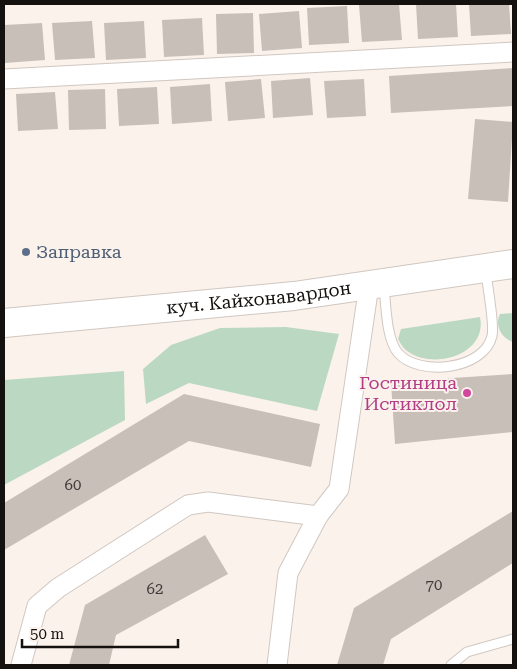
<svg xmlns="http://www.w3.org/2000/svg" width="517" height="669" font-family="'Roboto Serif',serif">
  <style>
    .green { fill: #bbd9c2 }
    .building { fill: #c8bfb9 }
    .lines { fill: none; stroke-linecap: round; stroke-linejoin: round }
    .lane-casing { stroke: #d0c7c1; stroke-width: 11 }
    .street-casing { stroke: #d0c7c1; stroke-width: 21 }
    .primary-casing { stroke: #d0c7c1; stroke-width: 30 }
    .lane { stroke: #fff; stroke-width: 9 }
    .street { stroke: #fff; stroke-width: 19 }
    .primary { stroke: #fff; stroke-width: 28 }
    .service-dot { fill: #5c6f8a; stroke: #fbf2ec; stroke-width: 2 }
    .hotel-dot { fill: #d1479c; stroke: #fbf2ec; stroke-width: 2 }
    .labels { text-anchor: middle; stroke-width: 4; stroke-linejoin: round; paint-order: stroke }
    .number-label { font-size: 15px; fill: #413c3a }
    .service-label { font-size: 18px; fill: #4e5e75; stroke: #fbf2ec; text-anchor: start }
    .street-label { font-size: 18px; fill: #14110f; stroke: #fbf2ec }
    .hotel-label { font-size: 18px; fill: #b23c85; stroke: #fbf2ec; text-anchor: end }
  </style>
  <rect width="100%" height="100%" fill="#fbf2ec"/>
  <!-- green -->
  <g class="green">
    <path d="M513,313V342C502,338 494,326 500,314Z"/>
    <path d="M480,317C488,354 434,371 407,351C404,349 400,343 398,339L401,329Z"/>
    <polygon points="286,327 339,334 317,411 189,383 146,404 143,369 171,345 220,328"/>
    <polygon points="124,371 125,420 4,485 4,380"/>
  </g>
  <!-- building -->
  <g class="building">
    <polygon points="399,4 402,40 362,42 359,5"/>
    <polygon points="416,4 456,4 458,37 418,39"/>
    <polygon points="469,4 509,4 511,34 471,36"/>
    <polygon points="347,6 349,43 309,45 307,8"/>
    <polygon points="299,11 302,48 262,51 259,14"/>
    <polygon points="253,13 254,53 217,54 216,14"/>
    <polygon points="202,18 204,55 164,57 162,20"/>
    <polygon points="92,21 95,58 55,60 52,23"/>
    <polygon points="144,21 146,58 106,60 104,23"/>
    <polygon points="42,23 45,60 5,63 4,25"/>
    <polygon points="513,68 513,106 391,113 389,76"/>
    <polygon points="310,78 313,115 273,118 271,81"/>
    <polygon points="261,79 265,118 228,121 225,82"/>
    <polygon points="364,79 366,116 327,118 324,81"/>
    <polygon points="210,84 212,121 172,124 170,87"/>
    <polygon points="157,87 159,124 119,126 117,89"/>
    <polygon points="105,89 106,129 69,130 68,90"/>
    <polygon points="55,92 58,129 18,131 16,94"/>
    <polygon points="475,119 513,122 508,202 468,199"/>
    <polygon points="513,374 513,432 395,444 391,382"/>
    <polygon points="184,394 320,424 311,467 189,441 4,550 4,503"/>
    <polygon points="513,511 513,563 391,639 383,665 337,665 354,608"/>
    <polygon points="205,535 228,574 116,635 109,665 69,665 85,605"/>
  </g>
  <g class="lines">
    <!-- lane casing -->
    <g class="lane-casing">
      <g id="lane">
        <path d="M384,286C386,304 386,339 398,353C419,377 484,370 492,336C495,324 487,286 486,271"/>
        <polyline points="451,665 467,652 513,639"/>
      </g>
    </g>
    <!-- street casing -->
    <g class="street-casing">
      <g id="street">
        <polyline points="4,79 513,52"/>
        <polyline points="21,665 37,606 58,588 188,505 208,502 318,516"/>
        <polyline points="277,665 288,573 318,516 339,489 369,285"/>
      </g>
    </g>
    <!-- primary casing -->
    <g class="primary-casing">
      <g id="primary">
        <path id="s1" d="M4,323L294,296L513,264"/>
      </g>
    </g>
    <!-- lane -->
    <use href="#lane" class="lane"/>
    <!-- street -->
    <use href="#street" class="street"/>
    <!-- primary -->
    <use href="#primary" class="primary"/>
  </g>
  <!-- markers -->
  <circle class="service-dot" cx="26" cy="252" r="5"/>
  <circle class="hotel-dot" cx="467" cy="393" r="5"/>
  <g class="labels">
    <!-- number labels -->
    <g class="number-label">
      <text x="73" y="490">60</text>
      <text x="434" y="590">70</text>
      <text x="155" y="594">62</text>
    </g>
    <!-- service labels -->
    <g class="service-label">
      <text x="36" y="258">Заправка</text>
    </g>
    <!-- street labels -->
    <g class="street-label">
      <text dy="6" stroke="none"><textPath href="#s1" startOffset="256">куч. Кайхонавардон</textPath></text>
    </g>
    <!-- hotel labels -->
    <g class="hotel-label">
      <text x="457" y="389">Гостиница<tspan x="457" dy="21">Истиклол</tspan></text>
    </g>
  </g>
  <!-- border -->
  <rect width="517" height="669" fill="none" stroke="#14110f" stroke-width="10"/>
  <!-- scale -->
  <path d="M22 639v8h156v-8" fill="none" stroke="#14110f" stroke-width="2.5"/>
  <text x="30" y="639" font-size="15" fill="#14110f" stroke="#fbf2ec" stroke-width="4" paint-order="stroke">50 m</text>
</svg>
